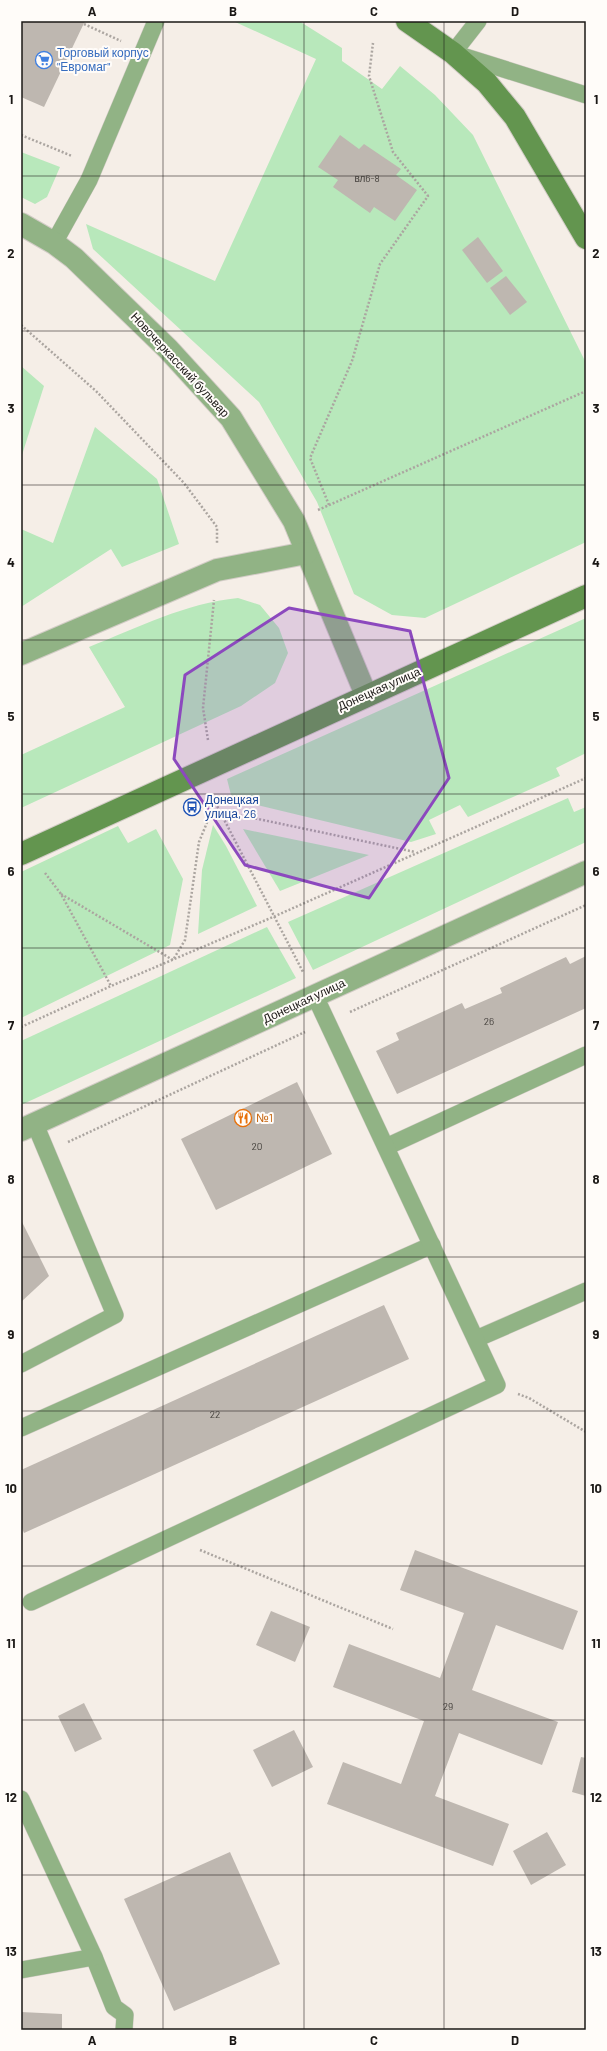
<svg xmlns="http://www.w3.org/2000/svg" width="607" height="2051" font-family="Barlow,sans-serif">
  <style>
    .green { fill: #b8e8bb }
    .building { fill: #beb7b0 }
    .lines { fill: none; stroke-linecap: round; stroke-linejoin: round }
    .lane-casing { stroke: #d2ccc6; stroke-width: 18 }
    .street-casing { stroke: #d2ccc6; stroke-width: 24 }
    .secondary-casing { stroke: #d2ccc6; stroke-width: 24 }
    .path { stroke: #aba5a0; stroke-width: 2.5; stroke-dasharray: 2 2; stroke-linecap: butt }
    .lane { stroke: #91b385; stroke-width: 17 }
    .street { stroke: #91b385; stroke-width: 22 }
    .secondary { stroke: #63954f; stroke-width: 22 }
    .marked { fill: #8c49be; fill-opacity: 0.2; stroke: #8c49be; stroke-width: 3; stroke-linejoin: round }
    .grid { fill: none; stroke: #1b1816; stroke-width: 1; stroke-opacity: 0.55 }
    .labels { text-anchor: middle; stroke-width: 4; stroke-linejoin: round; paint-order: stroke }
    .number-label { font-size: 10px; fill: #44403c }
    .shop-label { font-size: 12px; fill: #366cbe; stroke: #fffcf9; text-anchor: start }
    .street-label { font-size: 12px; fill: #1b1816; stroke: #fffcf9 }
    .transit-label { font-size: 12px; fill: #164399; stroke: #fffcf9; text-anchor: start }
    .food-label { font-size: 12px; fill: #c56008; stroke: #fffcf9; text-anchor: start }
    .neatline { fill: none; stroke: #1b1816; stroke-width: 1.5 }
    .grid-label { font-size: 13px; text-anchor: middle; font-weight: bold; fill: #1b1816 }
  </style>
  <rect width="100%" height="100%" fill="#f5eee7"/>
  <!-- green -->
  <g class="green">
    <polygon points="233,21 299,21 342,48 342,61 382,89 400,66 435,95 473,135 586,363 586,542 425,618 392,615 354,594 317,502 259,402 93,249 86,224 215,281 316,59"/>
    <polygon points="21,152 60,167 47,197 35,204 21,197"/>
    <polygon points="21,366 44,386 21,458"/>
    <polygon points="95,427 157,479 179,544 122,567 111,549 21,607 21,529 53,543"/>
    <path d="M238,598L260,605L279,628L288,653L275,683L241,706L21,808V755L125,707L89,647C137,628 186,603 238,598Z"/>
    <polygon points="586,618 586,753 556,768 560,776 468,817 460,805 429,820 436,834 411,842 232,799 227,779"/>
    <polygon points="568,798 574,812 586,807 586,842 313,970 288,922"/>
    <polygon points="213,825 226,846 257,906 198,934 202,870"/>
    <polygon points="118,826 128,843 156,829 183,879 170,945 21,1018 21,872"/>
    <polygon points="243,829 369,855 280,891"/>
    <polygon points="267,927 296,978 21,1105 21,1041"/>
  </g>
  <!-- building -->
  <g class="building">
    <polygon points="21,21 85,21 44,107 21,97"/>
    <polygon points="340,135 359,149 364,144 401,169 396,175 417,190 395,221 374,207 370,213 333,187 338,180 318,167"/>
    <polygon points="478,237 503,271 487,283 462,250"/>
    <polygon points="506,276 527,302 510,315 490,288"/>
    <polygon points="586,956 586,1008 397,1094 376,1051 399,1040 396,1033 462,1003 465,1009 502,993 500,988 566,957 570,964"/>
    <polygon points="297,1082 332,1154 216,1210 181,1139"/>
    <polygon points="21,1220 49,1276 21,1302"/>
    <polygon points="384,1305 409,1359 24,1533 21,1526 21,1470"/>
    <polygon points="415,1550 578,1611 563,1650 496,1625 472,1690 558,1722 542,1765 459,1733 435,1796 509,1824 493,1866 327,1804 343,1762 401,1784 424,1721 333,1687 349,1644 440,1678 464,1613 400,1590"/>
    <polygon points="271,1611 310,1627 295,1662 256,1645"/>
    <polygon points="84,1703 102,1739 75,1752 58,1716"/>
    <polygon points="294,1730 313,1767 272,1787 253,1750"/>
    <polygon points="581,1757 586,1758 586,1796 572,1792"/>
    <polygon points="547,1832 566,1865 531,1885 513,1851"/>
    <polygon points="230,1852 280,1964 174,2011 124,1899"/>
    <polygon points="21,2012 62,2014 62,2030 21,2030"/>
  </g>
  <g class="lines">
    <!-- lane casing -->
    <g class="lane-casing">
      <g id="lane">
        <polyline points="478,21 453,53 586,95"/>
        <polyline points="54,243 89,180 156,21"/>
        <polyline points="386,1147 586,1055"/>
        <polyline points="476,1339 586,1291"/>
        <polyline points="21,1364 115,1315 35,1124"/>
        <polyline points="21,1428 432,1245"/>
        <polyline points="31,1602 497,1385 315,996"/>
        <polyline points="21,1799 94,1957 114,2007 125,2015 124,2030"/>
        <polyline points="21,1970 94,1957"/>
      </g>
    </g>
    <!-- street casing -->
    <g class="street-casing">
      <g id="street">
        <polyline points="21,224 54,243 74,258 168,349 231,418 294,521 366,695"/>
        <polyline points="21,654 217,570 306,553"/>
        <polyline points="21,1130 586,872"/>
      </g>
    </g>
    <!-- secondary casing -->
    <g class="secondary-casing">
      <g id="secondary">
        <polyline points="407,21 453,53 487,83 515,117 586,238"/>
        <polyline points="21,854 586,596"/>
      </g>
    </g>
    <!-- path -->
    <g class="path">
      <polyline points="84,24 121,41"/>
      <polyline points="21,135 72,156"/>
      <polyline points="21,325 96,391 184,483 217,527 217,543"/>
      <polyline points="329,505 310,458 352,361 380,264 428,196 393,152 369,76 373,43"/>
      <polyline points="318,510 586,391"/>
      <polyline points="208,740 203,708 214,600"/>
      <polyline points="216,795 215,802 303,972"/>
      <polyline points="220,811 415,852"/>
      <polyline points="45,873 61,894 111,986"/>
      <polyline points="61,894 173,960 185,940 199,842 215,803"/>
      <polyline points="350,1012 586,905"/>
      <polyline points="21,1027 111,986 273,917 586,778"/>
      <polyline points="68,1142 305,1032"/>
      <polyline points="518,1394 529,1398 586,1432"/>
      <polyline points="200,1550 393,1629"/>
    </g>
    <!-- lane -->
    <use href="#lane" class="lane"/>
    <!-- street -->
    <use href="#street" class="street"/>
    <!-- secondary -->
    <use href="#secondary" class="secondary"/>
  </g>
  <!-- marked area -->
  <path class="marked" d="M289,608L410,631L449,778L369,898L245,865L174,759L185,675Z"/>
  <!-- grid -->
  <path class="grid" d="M163,21V2030M304,21V2030M444,21V2030M21,176H586M21,331H586M21,485H586M21,640H586M21,794H586M21,948H586M21,1103H586M21,1257H586M21,1411H586M21,1566H586M21,1720H586M21,1875H586"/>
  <!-- icons -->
  <defs>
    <g id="supermarket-ring" transform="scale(0.9)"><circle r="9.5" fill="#fffcf9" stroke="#3f7fe0" stroke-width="1.5"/><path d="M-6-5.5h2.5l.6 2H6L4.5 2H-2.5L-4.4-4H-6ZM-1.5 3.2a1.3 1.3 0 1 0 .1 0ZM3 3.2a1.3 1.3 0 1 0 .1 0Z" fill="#3f7fe0"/></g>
    <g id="bus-ring" transform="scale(0.9)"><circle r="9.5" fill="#fffcf9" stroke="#1a4fb4" stroke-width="1.5"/><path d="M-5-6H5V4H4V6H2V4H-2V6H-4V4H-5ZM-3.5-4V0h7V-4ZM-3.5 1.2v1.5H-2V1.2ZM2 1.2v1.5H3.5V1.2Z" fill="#1a4fb4"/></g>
    <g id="restaurant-ring" transform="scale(0.9)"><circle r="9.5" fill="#fffcf9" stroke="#e8710a" stroke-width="1.5"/><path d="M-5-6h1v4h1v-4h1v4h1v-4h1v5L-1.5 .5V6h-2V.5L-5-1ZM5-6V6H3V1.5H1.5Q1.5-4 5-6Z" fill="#e8710a"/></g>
  </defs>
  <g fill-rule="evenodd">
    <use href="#supermarket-ring" x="44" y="60"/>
    <use href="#bus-ring" x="192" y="807"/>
    <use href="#restaurant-ring" x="243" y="1118"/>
  </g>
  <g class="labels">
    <!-- number labels -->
    <g class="number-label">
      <text x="367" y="182">вл6-8</text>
      <text x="489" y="1025">26</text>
      <text x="257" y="1150">20</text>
      <text x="215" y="1418">22</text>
      <text x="448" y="1710">29</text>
    </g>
    <!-- shop labels -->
    <g class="shop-label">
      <text x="57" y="57">Торговый корпус<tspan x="57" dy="14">"Евромаг"</tspan></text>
    </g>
    <!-- street labels -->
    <g class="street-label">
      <text transform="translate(180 365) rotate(47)" y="4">Новочеркасский бульвар</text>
      <text transform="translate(379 689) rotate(-24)" y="4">Донецкая улица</text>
      <text transform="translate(304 1001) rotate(-25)" y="4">Донецкая улица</text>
    </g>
    <!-- transit labels -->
    <g class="transit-label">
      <text x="205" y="804">Донецкая<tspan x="205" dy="14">улица, 26</tspan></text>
    </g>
    <!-- food labels -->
    <g class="food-label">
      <text x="256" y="1122">№1</text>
    </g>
  </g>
  <!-- border -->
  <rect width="607" height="2051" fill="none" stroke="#fffcf9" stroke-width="44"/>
  <rect x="22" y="22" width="563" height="2007" class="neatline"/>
  <g class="grid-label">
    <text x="92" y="16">A</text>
    <text x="233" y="16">B</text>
    <text x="374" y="16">C</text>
    <text x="515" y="16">D</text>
    <text x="11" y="104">1</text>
    <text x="596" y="104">1</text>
    <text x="11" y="258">2</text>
    <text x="596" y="258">2</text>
    <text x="11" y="413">3</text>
    <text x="596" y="413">3</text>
    <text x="11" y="567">4</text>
    <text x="596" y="567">4</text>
    <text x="11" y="721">5</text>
    <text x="596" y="721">5</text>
    <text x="11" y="876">6</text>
    <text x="596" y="876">6</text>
    <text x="11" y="1030">7</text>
    <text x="596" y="1030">7</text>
    <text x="11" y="1184">8</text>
    <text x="596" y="1184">8</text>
    <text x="11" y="1339">9</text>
    <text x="596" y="1339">9</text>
    <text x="11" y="1493">10</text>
    <text x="596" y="1493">10</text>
    <text x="11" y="1648">11</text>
    <text x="596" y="1648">11</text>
    <text x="11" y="1802">12</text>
    <text x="596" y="1802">12</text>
    <text x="11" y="1956">13</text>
    <text x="596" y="1956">13</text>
    <text x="92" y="2045">A</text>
    <text x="233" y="2045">B</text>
    <text x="374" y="2045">C</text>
    <text x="515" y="2045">D</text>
  </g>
</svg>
